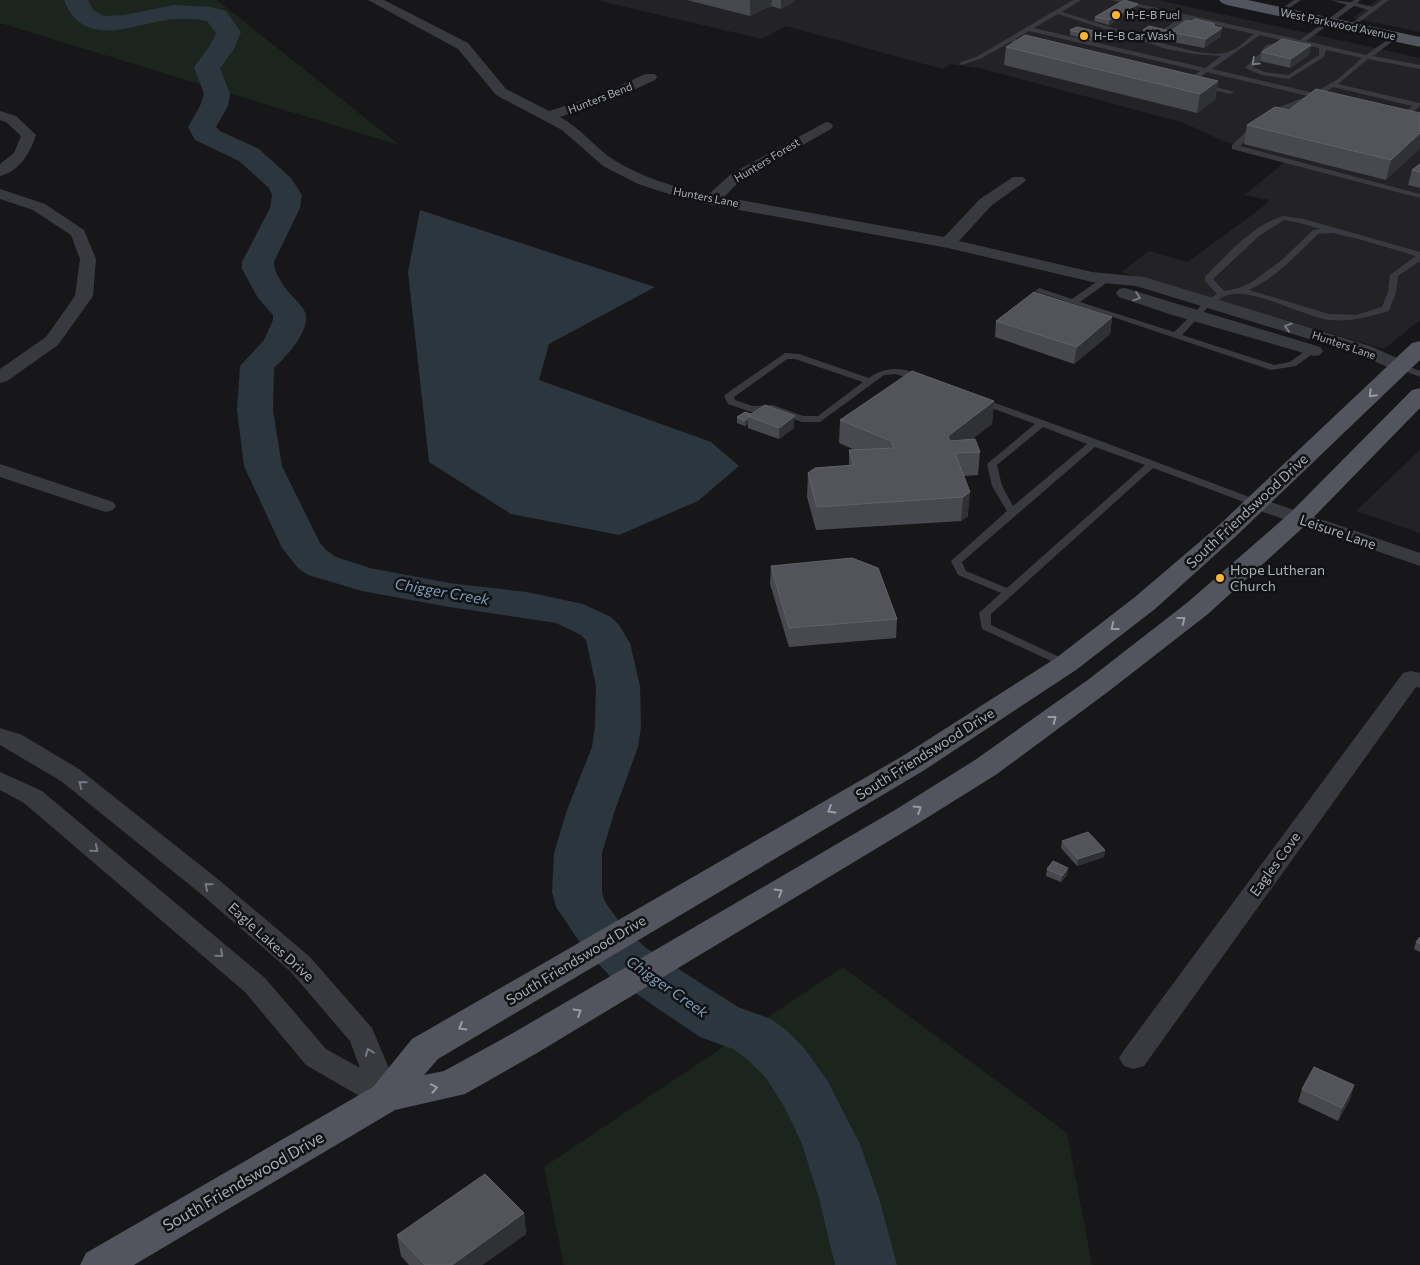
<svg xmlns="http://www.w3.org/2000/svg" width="1420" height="1265" font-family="Commissioner,sans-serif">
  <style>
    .built { fill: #232326 }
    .green { fill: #1c251d }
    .water { fill: #2b363e }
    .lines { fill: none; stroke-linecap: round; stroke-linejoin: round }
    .river { fill: #2b363e; fill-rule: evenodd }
    .lane { fill: #393a40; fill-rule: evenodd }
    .street { fill: #393a40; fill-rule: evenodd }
    .primary { fill: #53555e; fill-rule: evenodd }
    .wall { fill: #48494e }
    .shaded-wall { fill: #303134 }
    .building { fill: #53545a; stroke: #606269 }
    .oneway { stroke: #767983 }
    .oneway2 { stroke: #979ba8 }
    .poi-dot { fill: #ffb429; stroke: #121214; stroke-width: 2 }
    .labels { text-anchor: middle; stroke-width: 5; stroke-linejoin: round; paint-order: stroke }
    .far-poi-label { font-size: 11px; fill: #a8adba; stroke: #121214; text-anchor: start }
    .far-street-label { font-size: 11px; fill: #a8adba; stroke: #121214 }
    .street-label { font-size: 14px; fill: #a8adba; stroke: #121214 }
    .poi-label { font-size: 14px; fill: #a8adba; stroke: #121214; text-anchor: start }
    .water-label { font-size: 15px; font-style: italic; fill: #7b9db8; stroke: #121214 }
    .near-street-label { font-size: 16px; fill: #a8adba; stroke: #121214 }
  </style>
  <rect width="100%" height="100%" fill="#171719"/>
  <!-- built -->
  <g class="built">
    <polygon points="596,0 1158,0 1420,58 1420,320 1384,349 1121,272 1149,251 1188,262 1264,206 1269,200 1245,195 1287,160 1223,141 1184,123 984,69 951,64 942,69 786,26 762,39"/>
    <polygon points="1377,0 1420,0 1420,32 1353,18"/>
    <polygon points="1420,450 1420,533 1356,511"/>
  </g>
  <!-- green -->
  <g class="green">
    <polygon points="0,0 217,0 399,145 0,23"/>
    <polygon points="843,967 1067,1133 1092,1265 564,1265 544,1167"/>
  </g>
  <!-- water -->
  <polygon class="water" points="420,210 655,287 549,344 539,380 711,442 739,466 698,501 619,535 511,514 429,462 408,272"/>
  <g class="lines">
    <!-- river -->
    <path class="river" d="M64,0H88L93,10L104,16L124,15L174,5L211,7L226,11L241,32L234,49L220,68L230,94L228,106L216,127L220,131L259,149L291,178L302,195L300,208L274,262C274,270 278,276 282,283C288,294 298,300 304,310C314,327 286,357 274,368L273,410L282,466L320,543L326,550L336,557L370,568L449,583L527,592L583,604L611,617L619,625L630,643L640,686L641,727L638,747L615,810L602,853V892L605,902L621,924L646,948L738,1007L771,1019L786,1030L804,1048L827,1080L860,1144L879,1198L897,1265H835L819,1198L802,1144L785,1108L766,1078L748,1060L733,1049L700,1037L610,976L585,950L556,907L552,892L554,853L567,810L592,747L595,727L596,686L586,640L581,635L556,623L449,607L362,591L308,575L298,568L282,548L244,466L237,410L240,366L264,340L273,320V315L258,298L242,269V262L270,208L272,195L269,188L239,161L195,140L188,127L200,106L204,94L194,67L209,47L216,33L207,21C192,18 176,18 161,21C124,28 82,46 64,0Z"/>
    <!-- lane -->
    <g class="lane">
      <path d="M1073,0H1081L1062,12L1152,40V38L1181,17L1110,0H1121L1300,40L1347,5L1331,0L1351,2L1354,0H1361L1357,3L1373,7L1382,0H1389L1350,29L1348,28V26L1369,10L1354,6L1306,41L1366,55L1393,36H1397V38L1373,56L1420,65V69L1368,59L1338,84L1420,103V106L1404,119L1400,117L1412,106L1333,87L1316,98L1270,116L1266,114L1267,112L1308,96L1207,72C1199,78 1190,85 1181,79L1182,78L1191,77L1200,71L1029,31L1015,39L1031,44V46L1010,42L982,58L962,65L959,63L978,56ZM1058,14L1167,49L1194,54L1221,56L1205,68L1034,28ZM1188,19L1254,34C1246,40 1238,49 1228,52C1209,58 1174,46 1154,41ZM1260,35L1285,41L1266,45L1260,53L1245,68L1262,75L1289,79L1324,57L1326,50L1362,58L1338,79L1314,93L1212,69ZM1290,42L1319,48V55L1288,75L1265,72L1253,67L1265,55L1270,47Z"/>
      <polygon points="1294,0 1301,0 1282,13 1278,13 1278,11"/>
      <polygon points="1202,84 1232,91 1234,92 1230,94 1200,87 1198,86"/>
      <polygon points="1253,125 1260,127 1240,146 1420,194 1420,198 1232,149 1232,145"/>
      <path d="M1284,216L1304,219L1420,252V261L1398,276L1396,292L1389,311C1368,317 1351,322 1329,320C1301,316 1249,285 1225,296C1208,303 1195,322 1182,335L1274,365L1290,362L1309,348H1315V352L1296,366L1271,370L1035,291L1039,288L1072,299L1099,280H1105V284L1080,302L1174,332L1206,301L1217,294L1205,281V277C1227,255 1253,224 1284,216ZM1284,220L1300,223L1320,229L1313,230L1283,259L1252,282L1239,288L1224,291L1213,279L1259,236ZM1333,233L1362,240L1416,256L1390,275L1388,292L1382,307L1356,315L1329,314L1249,290C1276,278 1297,254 1318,234Z"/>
      <path d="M785,353L799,354L869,378C885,366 908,366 924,379L919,382L896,374L884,375L820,422H802L772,411L751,412L728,404L724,396L726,394ZM787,359H795L863,382L818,416H803L773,405L752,406L735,400L734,397Z"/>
      <polygon points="1400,363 1420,371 1420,377 1397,368 1395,366"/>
      <path d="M981,398L1098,440L1260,501L1261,503L1260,505H1252L1153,468L991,614V625L1070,662L1072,664L1066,668L1062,666L982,629L979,613L1001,593L958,575L951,561L1007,511L992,486L987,464L1035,424L978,403V399ZM1043,427L1087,444L1013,506L1002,486L997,465ZM1095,447L1145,465L1007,588L966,571L962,562Z"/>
    </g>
    <!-- street -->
    <g class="street">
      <path d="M368,0H384L468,43L506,89L549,111L602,94L645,74H655L657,77L655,80L612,100L560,117C581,128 595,148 614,160C643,178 676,188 709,194L731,174L826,122L831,123L833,126L831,129L741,180L724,197L944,237L980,199L1013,177H1023L1026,180L1023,183L992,205L959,241L1092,272L1144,277L1370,346L1406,362L1409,366L1406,370L1400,372L1394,370L1358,354L1136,286L1092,282L948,248L712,205L678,197L638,184L603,166L562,130L496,95L458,49Z"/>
      <path d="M0,111L16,116L36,135C30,153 20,171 0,176V164L14,153L21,136L6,122L0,120Z"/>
      <polygon points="0,189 45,204 84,230 96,259 93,296 58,345 7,381 0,383 0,369 46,337 75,296 80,259 71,235 33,210 0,199"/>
      <polygon points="1125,288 1320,347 1323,351 1320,355 1314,356 1169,314 1119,297 1116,293 1119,289"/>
      <polygon points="0,464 113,502 116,506 113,510 106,512 99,510 0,477"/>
      <polygon points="1256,497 1420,553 1420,566 1249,507 1246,503 1249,499"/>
      <polygon points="1411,671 1420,673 1420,688 1416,687 1144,1066 1134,1069 1124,1066 1119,1058 1124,1050 1403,673"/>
      <polygon points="0,728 22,735 79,769 219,880 310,957 372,1028 401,1097 397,1105 386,1109 375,1105 306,1065 245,992 24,803 0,790 0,772 42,791 265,978 326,1049 360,1068 350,1041 290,971 201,894 61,781 0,745"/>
    </g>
    <!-- primary -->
    <g class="primary">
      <polygon points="1219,0 1248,0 1420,37 1420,47 1227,5 1222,3"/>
      <polygon points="1420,341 1420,360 1235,537 1155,609 1076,670 923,771 438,1059 424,1075 444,1071 513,1033 895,810 975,760 1089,679 1188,602 1290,513 1412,390 1420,388 1420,408 1308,523 1208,614 1109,691 997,774 917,824 537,1053 465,1094 395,1110 134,1265 80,1265 86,1253 373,1087 412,1039 901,757 1056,658 1135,597 1217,527 1412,343"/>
    </g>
  </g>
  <!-- wall -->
  <g class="wall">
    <polygon points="687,0 794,0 794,2 781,9 771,6 750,16"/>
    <polygon points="1137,8 1109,25 1094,21 1095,17"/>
    <polygon points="1192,21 1215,24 1215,26 1222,28 1220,37 1204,48 1168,41 1143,34 1143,30 1170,31"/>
    <polygon points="1070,30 1099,32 1098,37 1092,41 1070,35"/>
    <polygon points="1311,45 1309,55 1290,68 1260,61 1262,52"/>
    <polygon points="1006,47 1218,81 1215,100 1197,113 1004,65"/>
    <polygon points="1289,110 1420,113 1386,180 1244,144 1247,125"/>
    <polygon points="1420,164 1420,188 1408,185 1412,170"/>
    <polygon points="1112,317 1110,334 1074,364 995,337 996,321"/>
    <polygon points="994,401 992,424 972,439 980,452 978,475 964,476 968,516 961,521 816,530 807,497 808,473 849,466 849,450 855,450 839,443 840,420"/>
    <polygon points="745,412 794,428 779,439 748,428 748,424 745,426 737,423 737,417"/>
    <polygon points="771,566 897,619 896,638 789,647 770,584"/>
    <polygon points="1062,841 1105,850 1104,857 1077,866 1061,848"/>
    <polygon points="1068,868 1067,875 1061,882 1046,876 1047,869"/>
    <polygon points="1420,937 1420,952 1414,949 1416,942"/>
    <polygon points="1354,1085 1350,1099 1338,1121 1298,1102 1302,1089"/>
    <polygon points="524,1213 526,1234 482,1265 409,1265 401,1256 397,1235"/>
  </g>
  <!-- shaded-wall -->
  <g class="shaded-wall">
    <polygon points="750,0 772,0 771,6 750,16"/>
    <polygon points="781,0 794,0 794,2 781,9"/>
    <polygon points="1138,4 1137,8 1109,25 1109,20"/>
    <polygon points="1222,28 1220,37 1204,48 1206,39"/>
    <polygon points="1099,32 1098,37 1092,41 1092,36"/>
    <polygon points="1311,45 1309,55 1290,68 1291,59"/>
    <polygon points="1218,81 1215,100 1197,113 1200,94"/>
    <polygon points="1420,133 1420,149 1386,180 1391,160"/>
    <polygon points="1112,317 1110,334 1074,364 1077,347"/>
    <polygon points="994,401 992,424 946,459 948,436"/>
    <polygon points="795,416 794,428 779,439 779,428"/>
    <polygon points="748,418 748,424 745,426 745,421"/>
    <polygon points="970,492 968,516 961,521 963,497"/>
    <polygon points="1105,850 1104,857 1077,866 1078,859"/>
    <polygon points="1068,868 1067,875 1061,882 1062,876"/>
    <polygon points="1354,1085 1350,1099 1338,1121 1342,1108"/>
    <polygon points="524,1213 526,1234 482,1265 452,1265"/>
  </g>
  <!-- building -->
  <g class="building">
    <polygon points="1124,0 1138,4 1109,20 1095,17"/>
    <polygon points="1195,19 1215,24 1212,26 1222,28 1206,39 1169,32 1187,20 1192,21"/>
    <polygon points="1149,26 1170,31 1169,36 1143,30"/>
    <polygon points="1077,27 1099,32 1092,36 1070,30"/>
    <polygon points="1025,35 1218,81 1200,94 1006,47"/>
    <polygon points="1282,39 1311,45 1291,59 1262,52"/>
    <polygon points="1316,89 1420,113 1420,133 1391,160 1247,125 1275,107 1289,110"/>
    <polygon points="1420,164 1420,172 1412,170"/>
    <polygon points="1034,292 1112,317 1077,347 996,321"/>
    <polygon points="912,371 994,401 948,436 950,441 975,439 980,452 955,453 970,492 963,497 817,507 808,473 815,468 854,465 849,450 894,448 891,441 840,420"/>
    <polygon points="765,405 795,416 779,428 748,416"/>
    <polygon points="745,412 751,414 748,416 748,418 745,421 737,417"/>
    <polygon points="852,558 878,568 897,619 789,628 771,566"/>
    <polygon points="1088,832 1105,850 1078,859 1062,841"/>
    <polygon points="1053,861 1068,868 1062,876 1047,869"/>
    <polygon points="1420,937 1420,944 1416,942"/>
    <polygon points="1314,1067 1354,1085 1342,1108 1302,1089"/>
    <polygon points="485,1174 524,1213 452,1265 425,1265 397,1235"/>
  </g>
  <!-- one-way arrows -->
  <defs><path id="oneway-chevron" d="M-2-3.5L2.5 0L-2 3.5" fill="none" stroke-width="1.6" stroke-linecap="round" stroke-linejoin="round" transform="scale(1.25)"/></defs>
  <g class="oneway">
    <use href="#oneway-chevron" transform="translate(1255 62) rotate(137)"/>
    <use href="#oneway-chevron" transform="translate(1137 297) rotate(19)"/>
    <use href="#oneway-chevron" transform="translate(1288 327) rotate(-163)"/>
    <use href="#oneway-chevron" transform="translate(82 784) rotate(-141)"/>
    <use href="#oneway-chevron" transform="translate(95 849) rotate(40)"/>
    <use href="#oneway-chevron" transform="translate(208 886) rotate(-140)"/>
    <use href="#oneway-chevron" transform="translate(220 954) rotate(41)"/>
    <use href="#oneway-chevron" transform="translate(369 1052) rotate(-111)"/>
  </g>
  <g class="oneway2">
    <use href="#oneway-chevron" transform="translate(1372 394) rotate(135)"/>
    <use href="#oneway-chevron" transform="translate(1182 620) rotate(-38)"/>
    <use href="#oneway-chevron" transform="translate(1114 627) rotate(142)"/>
    <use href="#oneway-chevron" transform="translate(1053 719) rotate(-37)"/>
    <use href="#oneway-chevron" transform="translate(918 809) rotate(-32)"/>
    <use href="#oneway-chevron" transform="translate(831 810) rotate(150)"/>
    <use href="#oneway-chevron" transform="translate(779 892) rotate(-31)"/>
    <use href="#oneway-chevron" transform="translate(578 1012) rotate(-31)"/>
    <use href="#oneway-chevron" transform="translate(462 1027) rotate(149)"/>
    <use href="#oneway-chevron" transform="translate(434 1088) rotate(-11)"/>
  </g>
  <!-- markers -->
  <g class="poi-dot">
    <circle cx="1116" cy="15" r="5"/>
    <circle cx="1084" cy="36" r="5"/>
    <circle cx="1220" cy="578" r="5"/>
  </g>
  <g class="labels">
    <!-- far-poi labels -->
    <g class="far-poi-label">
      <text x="1126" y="19">H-E-B Fuel</text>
      <text x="1094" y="40">H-E-B Car Wash</text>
    </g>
    <!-- far-street labels -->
    <g class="far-street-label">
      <text transform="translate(1338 24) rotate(12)" y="4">West Parkwood Avenue</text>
      <text transform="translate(600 98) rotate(-21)" y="4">Hunters Bend</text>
      <text transform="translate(767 160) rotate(-31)" y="4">Hunters Forest</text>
      <text transform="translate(706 197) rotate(11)" y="4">Hunters Lane</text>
      <text transform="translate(1344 345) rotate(19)" y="4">Hunters Lane</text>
    </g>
    <!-- street labels -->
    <g class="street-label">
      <text transform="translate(1247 511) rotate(-43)" y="5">South Friendswood Drive</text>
      <text transform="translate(1338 532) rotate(19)" y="5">Leisure Lane</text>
      <text transform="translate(925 754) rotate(-32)" y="5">South Friendswood Drive</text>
      <text transform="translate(1275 864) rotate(-54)" y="5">Eagles Cove</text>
      <text transform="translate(271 942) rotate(42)" y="5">Eagle Lakes Drive</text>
      <text transform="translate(576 960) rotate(-31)" y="5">South Friendswood Drive</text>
    </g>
    <!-- poi labels -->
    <g class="poi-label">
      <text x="1230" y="575">Hope Lutheran<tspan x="1230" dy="16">Church</tspan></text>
    </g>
    <!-- water labels -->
    <g class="water-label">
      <text transform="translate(442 592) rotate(10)" y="5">Chigger Creek</text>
      <text transform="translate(667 987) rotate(35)" y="5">Chigger Creek</text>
    </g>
    <!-- near-street labels -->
    <g class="near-street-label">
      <text transform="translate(243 1181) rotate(-30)" y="6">South Friendswood Drive</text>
    </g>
  </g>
</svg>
